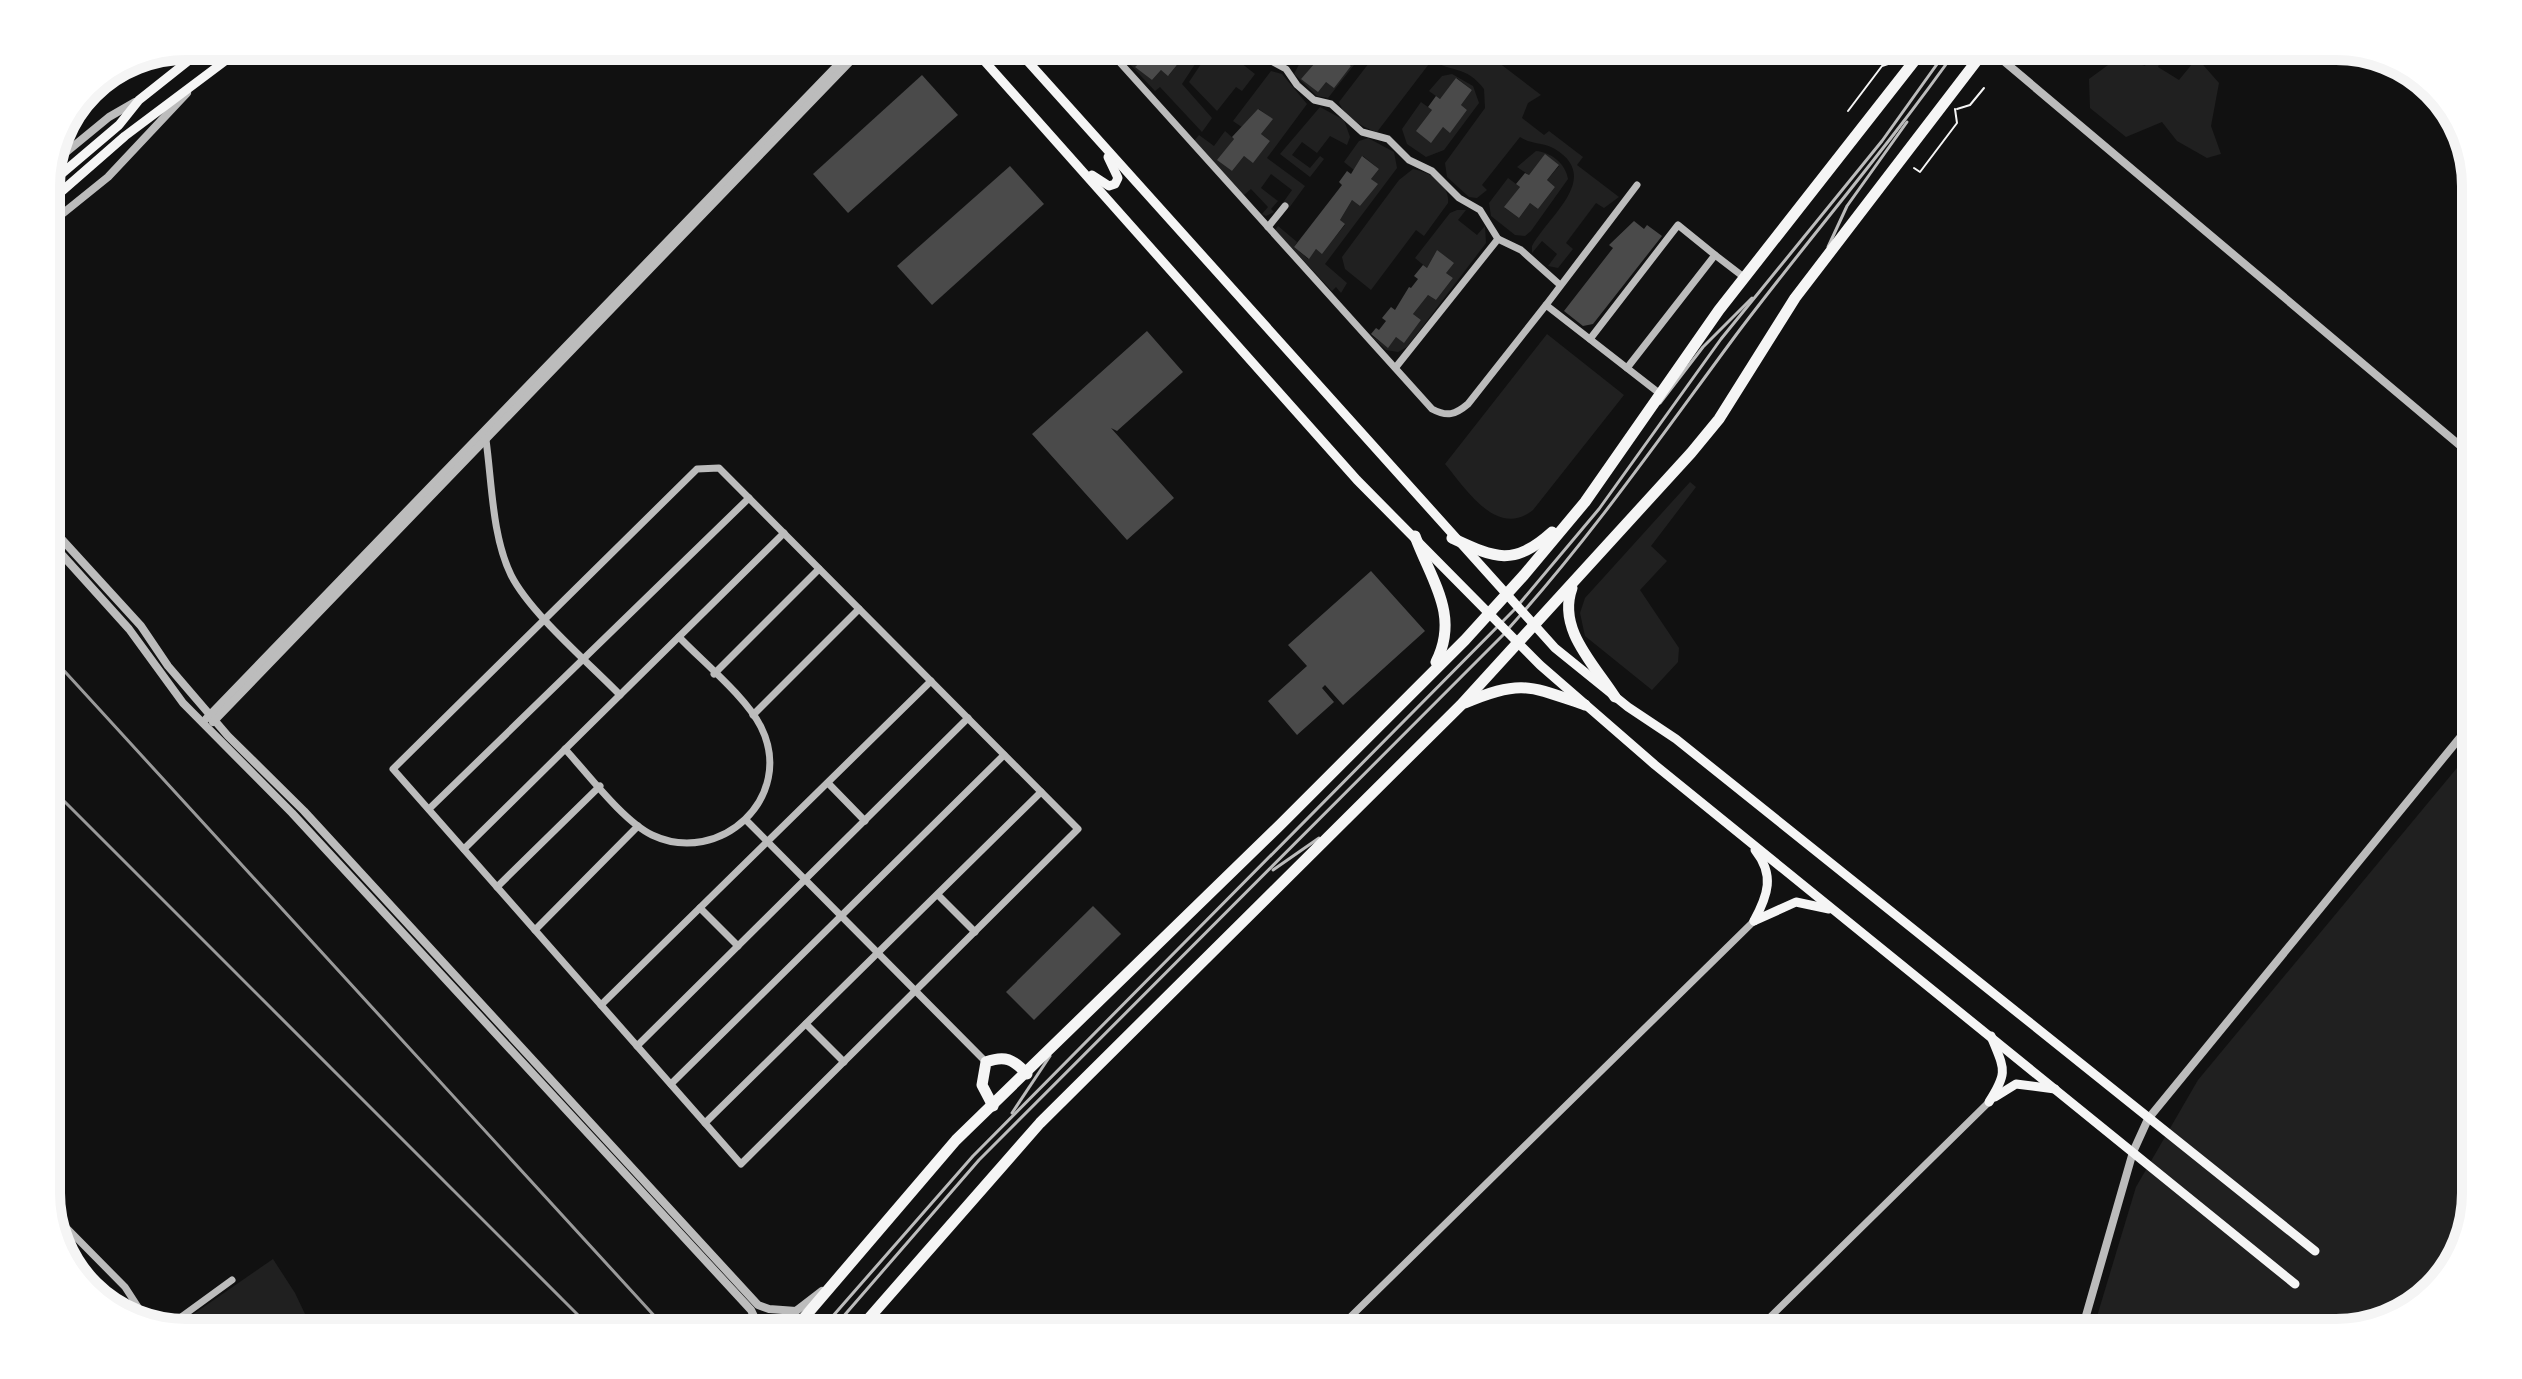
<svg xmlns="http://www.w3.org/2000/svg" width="2522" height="1379" font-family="'Archivo Narrow',sans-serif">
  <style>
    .green { fill: #202020 }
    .building { fill: #4a4a4a }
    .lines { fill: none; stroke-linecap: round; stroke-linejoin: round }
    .path { stroke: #f5f5f5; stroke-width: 2 }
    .service { stroke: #bcbcbc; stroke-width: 3 }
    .minor { stroke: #bcbcbc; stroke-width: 7 }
    .tertiary { stroke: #bcbcbc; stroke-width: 8 }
    .secondary { stroke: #f5f5f5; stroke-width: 9 }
    .primary { stroke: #f5f5f5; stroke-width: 11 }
    .rail { stroke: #9a9a9a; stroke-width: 3 }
    .rim { fill: none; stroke: #f5f5f5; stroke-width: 10 }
  </style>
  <rect width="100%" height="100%" fill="#111"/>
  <!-- green -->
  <g class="green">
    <polygon points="1140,46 1150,53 1136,67 1152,80 1161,70 1169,75 1185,55 1178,49 1180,46 1207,46 1182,84 1212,118 1202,132 1160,87 1155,91 1127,61"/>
    <polygon points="1213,46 1257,46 1265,59 1264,62 1245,48 1236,59 1255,74 1242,91 1236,87 1217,111 1189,82"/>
    <polygon points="1354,46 1369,46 1328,98 1317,96 1294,74 1304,55 1316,64 1301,79 1326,82 1334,87 1351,66 1343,60"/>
    <path d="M1382,46H1477L1541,95L1528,103L1522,118L1544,135L1549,131L1583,157L1577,165L1619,197L1604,208L1596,203L1566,243L1573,249L1558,268L1548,266L1557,254L1542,241L1532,253V246C1549,215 1602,178 1555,149C1543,142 1532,145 1520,137L1482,185L1487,190L1477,198L1469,197L1447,177L1445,163L1485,108L1484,89C1466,65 1452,73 1432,60L1377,132C1362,127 1344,117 1339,102Z"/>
    <polygon points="2136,46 2167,46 2158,67 2179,80 2197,58 2219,83 2211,126 2221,154 2207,158 2177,141 2162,122 2126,137 2090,108 2089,79 2119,57 2145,66 2148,57"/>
    <polygon points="1271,71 1282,74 1307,104 1267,158 1305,186 1289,208 1282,204 1292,190 1271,174 1261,188 1278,201 1271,209 1274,212 1266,216 1262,214 1268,207 1251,189 1244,195 1194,141 1199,135 1214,146 1225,131 1234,139 1218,160 1232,171 1244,156 1253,162 1270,141 1261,134 1272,119 1259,109 1243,128 1233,121"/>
    <polygon points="1452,74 1473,86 1479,103 1444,150 1426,157 1407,144 1402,129 1421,102 1432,110 1431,142 1443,127 1450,132 1467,110 1461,105 1472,90 1457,78 1440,99 1429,91 1442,76"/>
    <polygon points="86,89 113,89 70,124"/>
    <polygon points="1320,107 1344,120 1350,137 1347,145 1330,136 1317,153 1302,142 1292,155 1310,168 1320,156 1324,159 1310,177 1280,154"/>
    <polygon points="1368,138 1394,152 1397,168 1325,264 1347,283 1341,293 1336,287 1332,291 1275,230 1278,226 1297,242 1294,247 1308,259 1316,249 1322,253 1345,225 1340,220 1352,200 1360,206 1377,184 1371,179 1379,169 1363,156 1354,170 1344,162 1359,141"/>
    <path d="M1536,151C1551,152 1566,164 1568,179L1531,231L1525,236L1515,235L1491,216L1489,203L1508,178L1520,187L1505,208L1519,218L1530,203L1538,209L1555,187L1547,180L1559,166L1545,155L1529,175L1517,167Z"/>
    <path d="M1413,169C1430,172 1450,184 1448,203L1424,236L1416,230L1371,290L1345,269L1342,257L1399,180Z"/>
    <polygon points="1457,210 1466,210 1458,220 1477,235 1485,226 1486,243 1407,347 1398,352 1386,350 1370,335 1388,347 1396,337 1404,342 1421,320 1413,314 1428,295 1436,300 1453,278 1446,273 1437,250 1427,268 1415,258 1450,213"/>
    <path d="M1547,334L1624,395L1533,510C1497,539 1466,489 1445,464Z"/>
    <polygon points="1690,482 1696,487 1651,546 1667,561 1640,590 1679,648 1678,662 1652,690 1585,636 1580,613 1585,598"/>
    <polygon points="2476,745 2476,1193 2461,1255 2413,1310 2337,1333 2092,1333 2136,1187 2198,1080"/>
    <polygon points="273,1259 295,1293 314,1333 188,1333 182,1322"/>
  </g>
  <!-- building -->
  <g class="building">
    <polygon points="1150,46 1180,46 1178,49 1185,55 1168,76 1161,70 1152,80 1135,67 1150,53 1146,50"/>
    <polygon points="1330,46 1354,46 1343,60 1351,66 1334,88 1326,82 1318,92 1301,79"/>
    <polygon points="922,75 958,115 848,213 813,174"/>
    <polygon points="1456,78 1472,90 1461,105 1467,110 1450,133 1443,127 1431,143 1416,131 1432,110 1428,107 1436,96 1440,99"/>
    <polygon points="1258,109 1273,119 1261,134 1270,141 1253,163 1244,156 1232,171 1217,160 1234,139 1232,137"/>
    <polygon points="1545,154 1559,165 1547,180 1555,187 1538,209 1530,203 1519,218 1504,207 1520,187 1516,184 1525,173 1529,175"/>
    <polygon points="1362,156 1379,169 1371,179 1378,184 1360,206 1352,200 1340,220 1345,224 1322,254 1316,249 1309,259 1294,247 1342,185 1339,182 1347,171 1351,174"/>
    <polygon points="1010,166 1044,204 932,305 897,266"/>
    <polygon points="1634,221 1644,229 1647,225 1662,236 1593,324 1583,326 1564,311 1613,248 1609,245"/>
    <polygon points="1437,250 1454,263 1446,273 1453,278 1436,300 1428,295 1413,314 1421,320 1404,343 1396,337 1388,348 1371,334 1376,328 1379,330 1386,321 1382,318 1391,307 1395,310 1409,287 1411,288 1418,279 1414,276 1423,265 1427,268"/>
    <polygon points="1147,331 1183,372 1117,431 1111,428 1174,498 1127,540 1032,434"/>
    <polygon points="1371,571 1425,631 1343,705 1325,685 1322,688 1334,702 1297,735 1268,701 1307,666 1288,645"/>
    <polygon points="1093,906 1121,934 1034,1020 1006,992"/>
  </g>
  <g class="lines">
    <!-- path -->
    <g class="path">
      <polyline points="1894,61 1898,46"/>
      <polyline points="1957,109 1970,105 1984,88"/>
      <polyline points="1848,111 1882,66 1894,62"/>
      <polyline points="1914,168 1920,172 1957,123 1955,109"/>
    </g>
    <!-- service -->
    <g class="service">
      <polyline points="1828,247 1847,206 1907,122"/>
      <polyline points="1660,403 1703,347 1752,298"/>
      <polyline points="1520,603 1599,509 1721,339 1882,141 1950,46"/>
      <path d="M1509,628C1592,536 1662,435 1736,335C1809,238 1889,146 1959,46"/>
      <polyline points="1273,870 1319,838"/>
      <polyline points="1012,1113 1050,1056"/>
      <polyline points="818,1333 973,1156 1515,609"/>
      <polyline points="829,1333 979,1160 1504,634"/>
    </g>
    <!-- minor -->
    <g class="minor">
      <path d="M1105,46L1432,409C1447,417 1455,415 1468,404L1546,305L1659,393"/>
      <polyline points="1263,46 1273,62 1286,69 1297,85 1314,100 1331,104 1362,132 1388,139 1409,160 1432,171 1459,198 1480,210 1498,239"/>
      <polyline points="1268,227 1285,206"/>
      <polyline points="1715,255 1745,278"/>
      <polyline points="1546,305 1637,185"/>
      <polyline points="1590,339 1678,225 1715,255 1627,368"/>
      <polyline points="1396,367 1498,239 1521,250 1559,284"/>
      <path d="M486,440C492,483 492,536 511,575C530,613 589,663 620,695"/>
      <polygon points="719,468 1078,829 741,1164 393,769 697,469"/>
      <polyline points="714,674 819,569"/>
      <polyline points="753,715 859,609"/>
      <path d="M565,749C588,774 623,821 652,835C720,867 796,797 761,727C746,697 703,662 679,637"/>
      <polyline points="828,783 865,821"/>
      <polyline points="429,809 749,498"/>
      <polyline points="746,820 986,1062"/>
      <polyline points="464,849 784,533"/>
      <polyline points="497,887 600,786"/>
      <polyline points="938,895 975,932"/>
      <polyline points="700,908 738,946"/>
      <polyline points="535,930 638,826"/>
      <polyline points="601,1005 931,681"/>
      <polyline points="806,1024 844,1062"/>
      <polyline points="637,1046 968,718"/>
      <polyline points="671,1084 1004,755"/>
      <polyline points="705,1123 1041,792"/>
      <polyline points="48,1209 125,1287 149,1324"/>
      <polyline points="166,1328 232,1280"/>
      <polyline points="1334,1333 1754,921"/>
      <polyline points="1754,1333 1989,1102"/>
    </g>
    <!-- tertiary -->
    <g class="tertiary">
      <polyline points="1987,47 2476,459"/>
      <polyline points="53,163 109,117 135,102"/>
      <polyline points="46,227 108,177 187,93"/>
      <polyline points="46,522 141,626 168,666 228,736 304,811 758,1305 769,1309 796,1311 822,1291"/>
      <polyline points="46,537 129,629 183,703 292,813 751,1310 762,1333"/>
      <polyline points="206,719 856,46"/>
      <polyline points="213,722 865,46"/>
      <polyline points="2081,1333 2133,1152 2148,1119 2476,718"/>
    </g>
    <!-- secondary -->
    <g class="secondary">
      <polyline points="971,46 1357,480 1540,665 1655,765 2295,1284"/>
      <polyline points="1014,46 1555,648 1628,707 1676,739 2315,1251"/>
      <polyline points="1092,175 1109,186 1115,184 1118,178 1108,157"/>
      <polyline points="46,187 119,125 139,100 207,46"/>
      <polyline points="46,205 125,136 245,46"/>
      <path d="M1754,921C1768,895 1775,875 1755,850"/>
      <polyline points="1754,921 1796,902 1829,909"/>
      <polyline points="1995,1097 2016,1084 2055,1089"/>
      <path d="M1989,1102C2009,1071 2004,1069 1991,1036"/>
    </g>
    <!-- primary -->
    <g class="primary">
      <path d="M1415,536C1431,580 1460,615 1436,662"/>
      <path d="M1452,538C1495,558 1513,567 1552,532"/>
      <path d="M1572,588C1557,629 1594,664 1615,697"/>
      <path d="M1465,703C1521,679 1530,686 1585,705"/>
      <path d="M993,1106L982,1085L986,1062C1005,1055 1013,1059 1027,1074"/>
      <polyline points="791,1333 956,1140 1280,825 1465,640 1524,575 1585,502 1719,310 1926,46"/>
      <polyline points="856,1333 1040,1123 1461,705 1691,453 1719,419 1795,298 1988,46"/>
    </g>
    <!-- rail -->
    <g class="rail">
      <polyline points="46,651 670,1333"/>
      <polyline points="46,783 596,1333"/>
    </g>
  </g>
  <!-- crop -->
  <path d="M0 0H2522V1379H0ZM186 60H2336A126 126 0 0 1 2462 186V1193A126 126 0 0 1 2336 1319H186A126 126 0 0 1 60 1193V186A126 126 0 0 1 186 60Z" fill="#fff" fill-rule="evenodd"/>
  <path class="rim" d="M186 60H2336A126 126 0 0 1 2462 186V1193A126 126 0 0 1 2336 1319H186A126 126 0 0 1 60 1193V186A126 126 0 0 1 186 60Z"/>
</svg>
